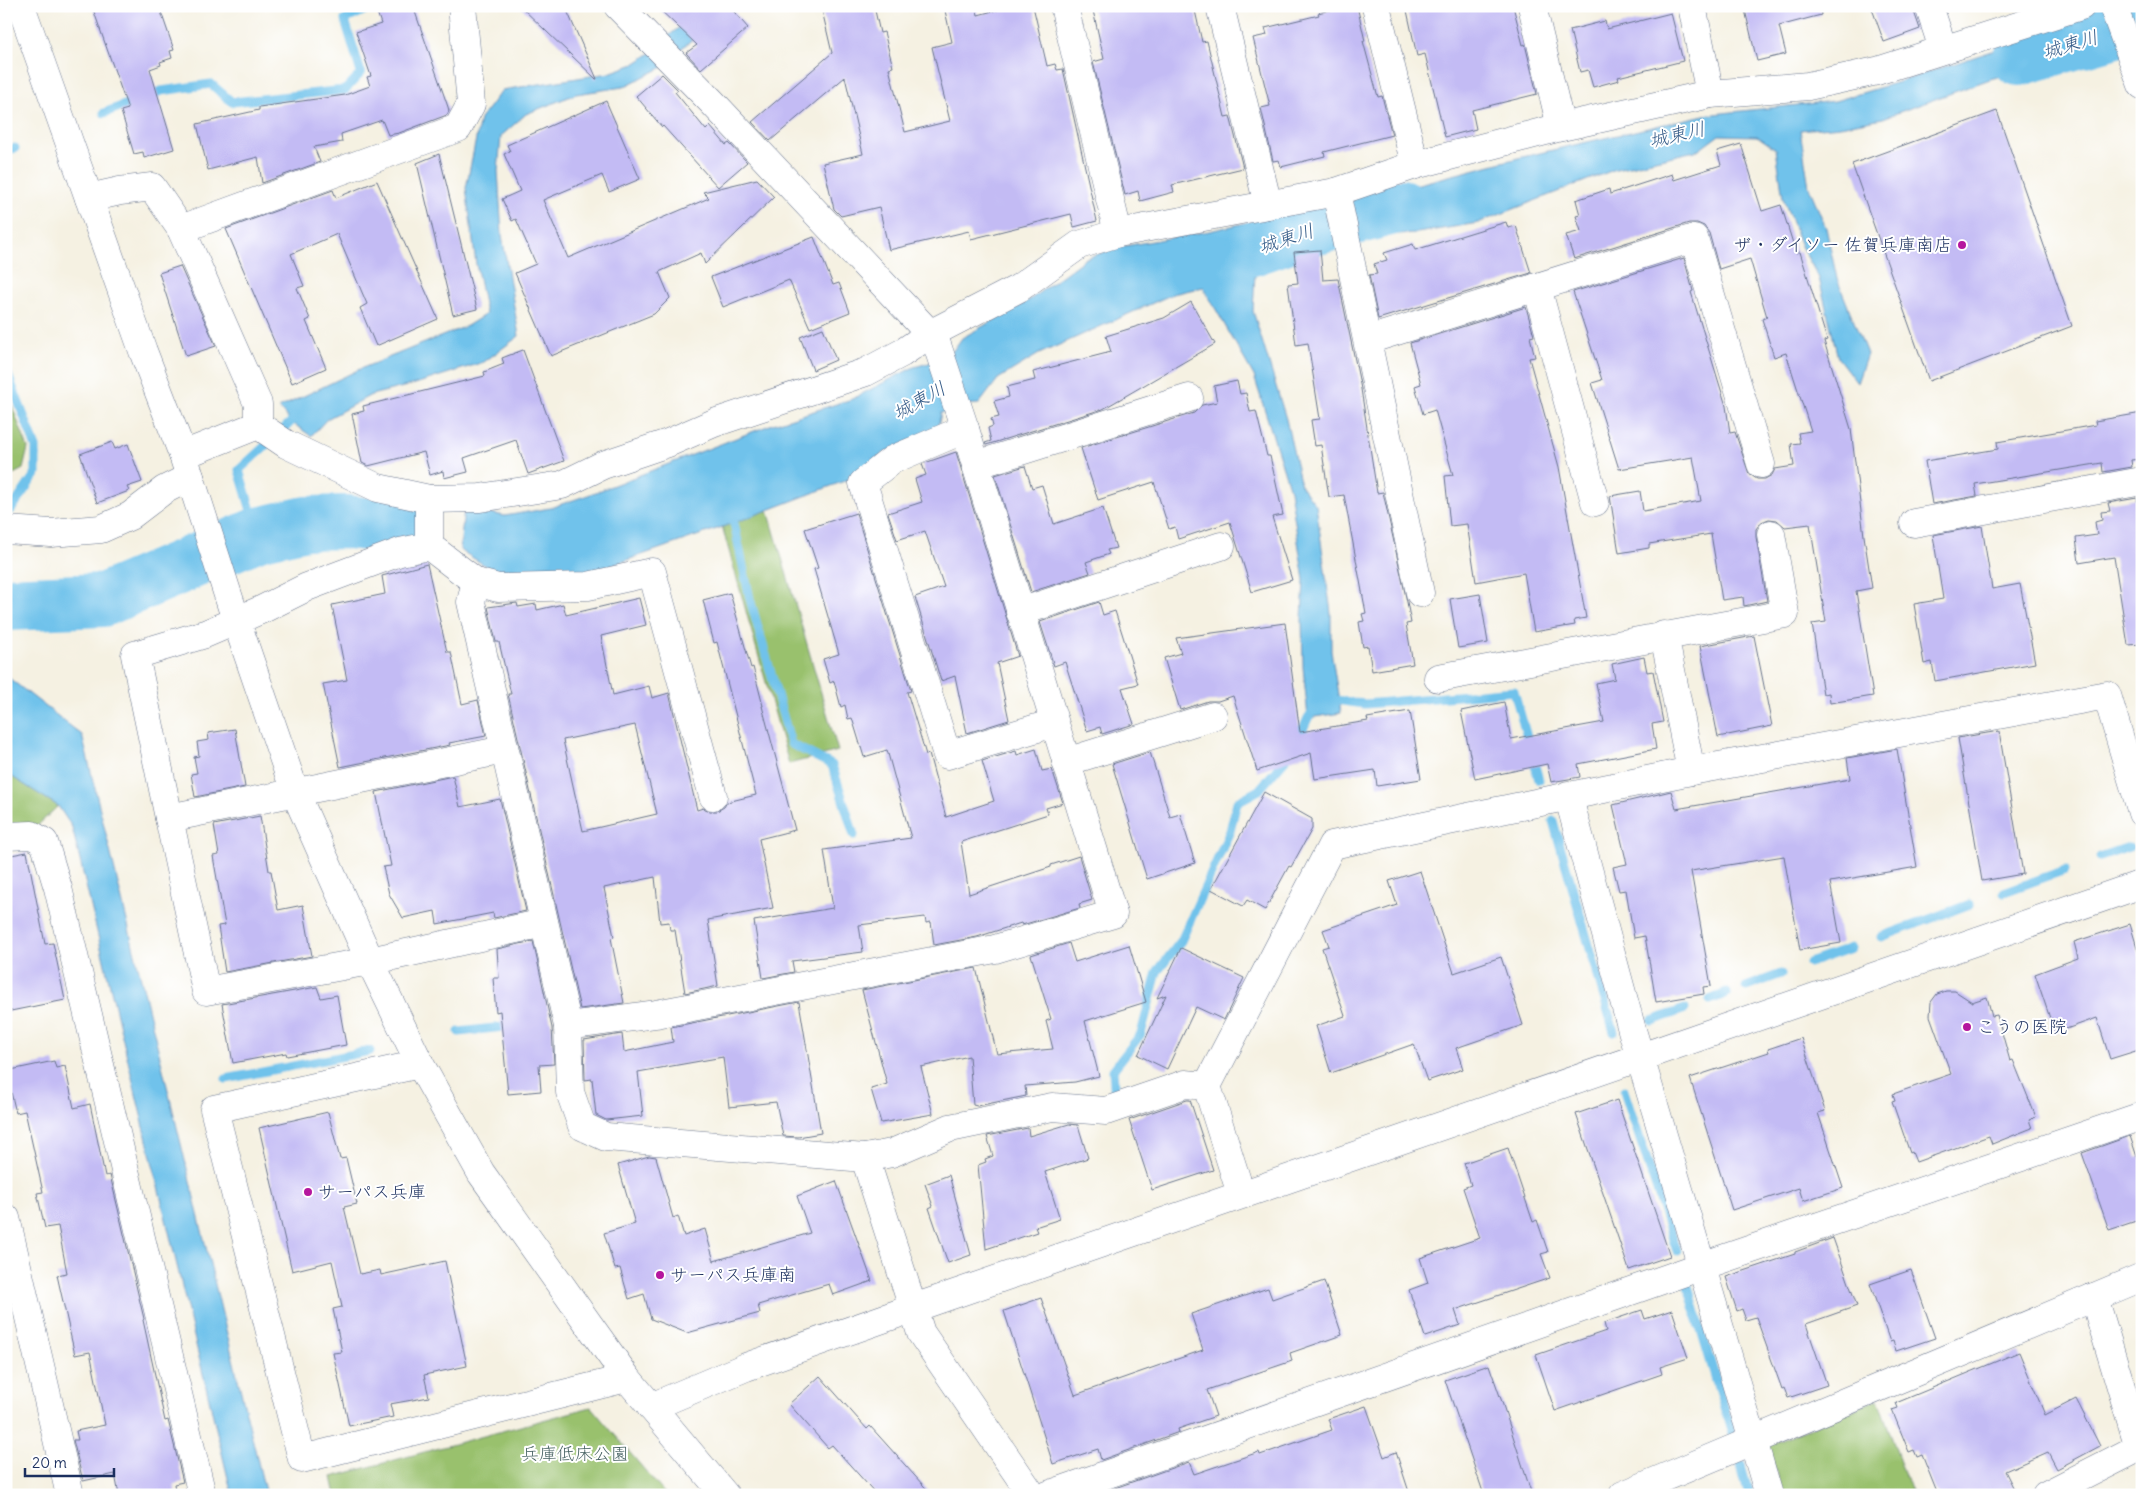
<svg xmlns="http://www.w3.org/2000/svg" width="2148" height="1501" font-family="Delius,'Klee One',sans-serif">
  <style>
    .green { fill: #99c16d; stroke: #5a7866 }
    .water { fill: #6fc2eb; stroke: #4578a4 }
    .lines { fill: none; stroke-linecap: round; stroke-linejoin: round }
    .stream { stroke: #6fc2eb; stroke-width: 9 }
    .river { stroke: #6fc2eb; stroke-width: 54 }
    .building { fill: #c3bbf4; fill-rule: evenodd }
    .minor-casing { stroke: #67738c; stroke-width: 29 }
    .minor { stroke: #fff; stroke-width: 28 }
    .poi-dot { fill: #b5179e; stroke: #fff; stroke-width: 2 }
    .labels { text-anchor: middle; stroke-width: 4; stroke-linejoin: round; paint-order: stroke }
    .poi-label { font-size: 18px; fill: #1b2f5e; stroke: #fff; text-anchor: start }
    .park-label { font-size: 18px; fill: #476263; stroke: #fff }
    .water-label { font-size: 19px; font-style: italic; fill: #345b88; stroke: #fff }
  </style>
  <rect width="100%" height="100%" fill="#fff"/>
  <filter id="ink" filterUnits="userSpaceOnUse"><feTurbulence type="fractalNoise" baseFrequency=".02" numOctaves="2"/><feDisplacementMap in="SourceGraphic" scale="10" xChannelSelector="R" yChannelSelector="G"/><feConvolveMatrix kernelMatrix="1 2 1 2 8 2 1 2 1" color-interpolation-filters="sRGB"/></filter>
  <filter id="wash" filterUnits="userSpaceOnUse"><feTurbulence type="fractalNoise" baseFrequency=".0096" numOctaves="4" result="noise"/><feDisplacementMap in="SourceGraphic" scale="20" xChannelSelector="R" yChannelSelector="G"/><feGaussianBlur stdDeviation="1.12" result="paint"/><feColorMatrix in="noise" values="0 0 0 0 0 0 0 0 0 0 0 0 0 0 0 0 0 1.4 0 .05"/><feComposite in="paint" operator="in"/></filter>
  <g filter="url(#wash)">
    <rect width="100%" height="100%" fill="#f5f1e2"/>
    <!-- green -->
    <g class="green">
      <polygon points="6,391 28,448 23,469 6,478"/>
      <polygon points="768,510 838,751 789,764 722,526"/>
      <polygon points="6,773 58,806 36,827 6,829"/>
      <polygon points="1878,1399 1912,1495 1783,1495 1768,1446"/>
      <polygon points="591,1407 666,1495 336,1495 332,1477"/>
    </g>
    <!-- water -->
    <g class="water">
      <polygon points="698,13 719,16 681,49 663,67 623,87 576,94 526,114 501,136 498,171 502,235 519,336 484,362 415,384 371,395 327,419 311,436 291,422 279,408 360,369 467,326 486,314 476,264 466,188 480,119 502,90 609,73 634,64 651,53 667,37"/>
      <polygon points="2086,29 2095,58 2056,62 1990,79 1883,118 1840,126 1800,130 1809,187 1826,228 1837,279 1867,354 1857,383 1838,358 1819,278 1801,246 1783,198 1776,149 1757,136 1719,135 1699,150 1616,169 1478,223 1417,233 1357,236 1346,203 1514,159 1704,115 1835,101 1902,81 2007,46 2064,30"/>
      <polygon points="1318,207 1324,241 1268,255 1255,273 1253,311 1286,419 1301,486 1316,505 1331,613 1331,651 1341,713 1308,718 1303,667 1302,618 1304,580 1290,490 1254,376 1203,287 1173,294 1039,354 998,379 979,404 963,405 941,413 938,427 887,451 847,480 734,523 584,575 494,571 460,550 464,508 505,516 550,508 588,495 770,425 852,399 914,367 929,363 952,352 962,338 1028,301 1086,258 1119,247 1209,231"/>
      <polygon points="169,556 177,579 139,597 106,618 56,615 15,626 6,639 6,579 79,582 126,573"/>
      <polygon points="6,672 9,678 82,735 266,1495 232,1495 72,827 58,806 6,773"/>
    </g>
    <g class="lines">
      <!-- stream -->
      <g class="stream">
        <polyline points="104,113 161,91 211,84 232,102 345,90 361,73 345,20 365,10 364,6"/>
        <polyline points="6,151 15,148"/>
        <polyline points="6,370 36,447 36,473 11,510"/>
        <polyline points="728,515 734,523 750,599 791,744 832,765 854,835"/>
        <polyline points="258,534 239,470 291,422 299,417"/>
        <polyline points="1328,699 1365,704 1514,691 1539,780"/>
        <polyline points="1297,743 1308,718 1315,708"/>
        <polyline points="1553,821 1614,1032"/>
        <polyline points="2100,857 2129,847"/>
        <polyline points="2004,892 2065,870"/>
        <polyline points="1881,937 1970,904"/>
        <polyline points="1809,963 1851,948"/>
        <polyline points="1746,987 1781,974"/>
        <polyline points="1710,1000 1727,993"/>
        <polyline points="1652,1021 1685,1009"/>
        <polyline points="459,1032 512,1026"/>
        <polyline points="226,1079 370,1051"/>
        <polyline points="1624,1091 1677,1251"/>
        <polyline points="1115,1099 1113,1070 1141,1034 1157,972 1181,941 1230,831 1237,802 1259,790 1290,754"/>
        <polyline points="1688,1286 1732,1434"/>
        <polyline points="1741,1465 1749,1495"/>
      </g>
      <!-- river -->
      <g class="river">
        <polyline points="2019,59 2142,23"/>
        <polyline points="1252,249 1295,234 1401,206"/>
        <polyline points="6,604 103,600 258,534 306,523 347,522 403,528"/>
      </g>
    </g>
    <g id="blocks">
      <!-- building -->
      <g class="building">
        <polygon points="92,6 159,6 174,50 170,51 172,58 160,62 161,65 150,69 174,149 144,158 143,152 134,154 121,111 128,109"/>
        <polygon points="375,6 413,6 448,107 449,111 447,115 399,133 388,135 382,120 341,134 342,142 314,147 320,162 262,183 258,157 208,170 197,124 259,110 259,107 345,95 370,86 367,77 371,76 356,32 381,24"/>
        <polygon points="520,6 565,6 597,79 596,79"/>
        <polygon points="656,6 729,6 748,28 701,69 686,53 697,45"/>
        <polygon points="821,6 874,6 880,33 884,32 893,67 889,68 905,132 950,121 932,47 952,42 944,6 976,6 978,15 1012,6 1033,6 1047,66 1055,64 1057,70 1063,69 1097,221 1074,227 1071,214 971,239 969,231 889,250 879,207 841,216 834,209 823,163 863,154 845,77 770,141 752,122 832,53"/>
        <polygon points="1092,6 1194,6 1202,42 1207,41 1225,117 1230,116 1243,168 1172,185 1174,192 1140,201 1138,191 1125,195 1093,62 1104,59"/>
        <polygon points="1346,6 1357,6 1365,41 1363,41 1378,97 1382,96 1392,135 1324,152 1325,156 1281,167 1279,160 1273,161 1261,108 1270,106 1253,38 1267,35 1265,28 1319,15 1318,13"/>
        <polygon points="1406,6 1513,6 1523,45 1525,44 1537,94 1472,110 1476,129 1445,137 1425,54 1417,56"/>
        <polygon points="1761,6 1820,6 1821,15 1779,26 1786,54 1757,61 1745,10"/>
        <polygon points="1871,6 1912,6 1920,29 1884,42"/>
        <polygon points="1671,13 1683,61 1618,77 1619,80 1593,87 1588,70 1580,72 1570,30 1605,21 1607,29"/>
        <polygon points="662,74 678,90 675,92 706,130 710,126 726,145 729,143 747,162 718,187 663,126 662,127 636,96"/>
        <polygon points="606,101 640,179 609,192 602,175 543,200 568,258 709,198 703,192 757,179 774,197 705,264 701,253 659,272 670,298 654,314 551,356 515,273 536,264 516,219 512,221 502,199 520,191 504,154 510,151 507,145"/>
        <polygon points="1997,111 2072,326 1929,381 1852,164"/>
        <polygon points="1741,144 1762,211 1781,205 1796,253 1800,252 1827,340 1824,341 1851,429 1864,536 1872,588 1856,591 1873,696 1830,703 1829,693 1823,694 1812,624 1826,622 1810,524 1785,527 1777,520 1769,519 1761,522 1756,529 1756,537 1767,601 1744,606 1743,597 1722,600 1711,534 1649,544 1649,548 1619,553 1610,496 1640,491 1643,511 1701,501 1693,457 1619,469 1592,383 1602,380 1573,292 1684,258 1693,291 1691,292 1726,406 1730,433 1735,432 1749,474 1757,479 1765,479 1772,475 1775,469 1794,466 1791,444 1800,443 1798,433 1811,431 1786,353 1774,357 1762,319 1767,317 1750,259 1719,269 1709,233 1704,226 1697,223 1689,223 1574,259 1566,235 1581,231 1576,216 1580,215 1576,200 1609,189 1610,194 1672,174 1674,180 1721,165 1717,151"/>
        <polygon points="439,154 477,309 453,315 417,163"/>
        <polygon points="377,181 438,319 376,346 360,308 367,304 337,234 291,254 304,286 297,288 310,319 306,321 326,368 292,383 226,229 333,190 336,198"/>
        <polygon points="1506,222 1508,228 1516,226 1531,273 1378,319 1369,275 1377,274 1374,264 1387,260 1384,253 1413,244 1415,250"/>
        <polygon points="814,237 833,285 839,283 850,312 810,328 789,280 723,307 711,277"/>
        <polygon points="1320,250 1323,280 1338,279 1361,389 1377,493 1383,492 1407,602 1411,623 1406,624 1413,664 1372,671 1368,646 1363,647 1359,622 1364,621 1362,614 1366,613 1344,495 1329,497 1321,445 1315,446 1311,420 1320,419 1308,343 1296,345 1288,284 1298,283 1294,252"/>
        <polygon points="180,266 216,346 186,356 159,273"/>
        <polygon points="1191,302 1215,344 1103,409 986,445 985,443 991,441 988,428 993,426 991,419 999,417 994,401 1009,397 1007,387 1035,380 1033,372 1111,352 1106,336 1164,318"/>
        <polygon points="1526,307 1534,336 1530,337 1535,357 1529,358 1559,467 1586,618 1574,620 1575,625 1534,632 1524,573 1476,582 1467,524 1450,526 1445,476 1453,475 1435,410 1423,414 1415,386 1421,384 1410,343"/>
        <polygon points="823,328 836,360 813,370 800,337"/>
        <polygon points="523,350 564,461 528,474 516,440 464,458 468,472 444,478 443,471 430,475 424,452 368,466 362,463 352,414 364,411 363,406 485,376 484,372 504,364 502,358"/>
        <polygon points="1237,381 1240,394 1246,393 1250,412 1256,411 1267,456 1270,456 1283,515 1272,517 1292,580 1252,592 1230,522 1178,539 1175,527 1169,529 1154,482 1098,500 1081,448 1194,413 1202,405 1217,402 1214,386"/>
        <polygon points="2142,413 2142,459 2131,460 2132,467 2103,472 2102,463 1975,484 1977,496 1932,504 1925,461 1998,449 1997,442 2096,425 2095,421"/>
        <polygon points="112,442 115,449 128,444 142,482 127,487 129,491 97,503 80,454"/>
        <polygon points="956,452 1018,656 997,663 1009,720 967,733 955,676 941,681 915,597 944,587 925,531 897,540 888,513 922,502 915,479 926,475 922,464"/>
        <polygon points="1025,466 1032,488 1042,485 1054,524 1103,508 1116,548 1107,550 1109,554 1086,562 1090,573 1031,592 995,475"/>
        <polygon points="2137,498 2138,506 2142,505 2142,644 2128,645 2114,557 2079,563 2076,538 2097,535 2095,522 2102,520 2101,512 2110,511 2108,503"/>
        <polygon points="856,513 911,691 907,692 926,755 929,754 946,817 994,801 982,761 1016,751 1017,755 1036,749 1042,771 1052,769 1063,803 1046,808 1048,814 961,842 969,894 1051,867 1051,865 1079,856 1092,900 1079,904 1080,908 1022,925 1021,923 977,937 934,945 931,922 926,923 925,917 859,925 863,952 792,961 794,972 763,978 754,921 833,908 824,850 911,838 887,750 864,757 852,718 848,719 845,705 841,707 834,681 830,683 823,659 839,654 814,569 818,568 805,529"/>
        <polygon points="1982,526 1992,589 2020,584 2035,663 1935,681 1932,662 1924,664 1914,604 1943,599 1933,535"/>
        <polygon points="427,564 447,652 451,652 462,704 478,700 486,736 449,743 450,745 340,767 323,684 347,680 332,605 385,594 382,576"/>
        <path d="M730,593L751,668L753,667L763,706H762L795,830L759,839L773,908L708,920L718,986L685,993L675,930H670L669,922L660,923L655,877L604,888L614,937L611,938L624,1003L580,1009L508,694H511L499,642H496L488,607L517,603L518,607L536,604L537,610L563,604L566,615L639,598L646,625L601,636L613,695L649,686L652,698L669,693L697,810L703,808L710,811H717L724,807L727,802L756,795L717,642L714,643L703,600ZM635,725L657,814L583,831L563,740Z"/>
        <polygon points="1480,594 1488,643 1458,648 1450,599"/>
        <polygon points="1099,602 1103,615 1115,611 1138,684 1122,688 1134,724 1102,734 1100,727 1087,731 1065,662 1054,666 1040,622"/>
        <polygon points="1285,623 1300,732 1368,721 1367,718 1410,711 1421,779 1377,786 1375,770 1315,779 1311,753 1257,771 1233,696 1218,701 1208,701 1180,710 1164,658 1181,653 1176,638"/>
        <polygon points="1754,636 1772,726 1718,737 1700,646"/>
        <polygon points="1644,657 1647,672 1653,671 1663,722 1652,724 1656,749 1578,764 1580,777 1551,782 1547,764 1475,779 1461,711 1504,702 1511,739 1604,722 1596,683 1615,679 1612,664"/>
        <polygon points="235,729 245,787 195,797 191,774 197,773 194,757 199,756 197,742 209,740 208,733"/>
        <polygon points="1999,731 2023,874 1982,881 1958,738"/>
        <polygon points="1897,749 1917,867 1830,882 1841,943 1800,950 1784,856 1691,871 1711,986 1703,987 1704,994 1656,1002 1645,936 1634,938 1626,890 1619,891 1613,867 1627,864 1613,805 1671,791 1676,809 1850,779 1847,758"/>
        <polygon points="1150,752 1170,817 1180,814 1195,863 1147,879 1112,764"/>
        <polygon points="453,776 460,807 500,799 526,911 494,918 493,913 437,924 435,911 403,918 389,894 383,867 391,866 376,792"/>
        <polygon points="1264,792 1312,819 1312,829 1291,867 1289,866 1265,910 1247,900 1243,906 1211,889"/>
        <polygon points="260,816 269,871 271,871 278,910 303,905 312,956 225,972 218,926 225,925 213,856 219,855 214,825"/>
        <polygon points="27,852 45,944 53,943 65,1000 6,1012 6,856"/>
        <polygon points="1420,871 1454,973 1501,957 1523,1025 1456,1048 1463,1069 1427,1081 1414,1044 1331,1073 1316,1026 1345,1016 1322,948 1329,946 1323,930 1397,905 1389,881"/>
        <polygon points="2130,924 2142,964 2142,1049 2110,1059 2097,1018 2055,1033 2035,974 2078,958 2074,942"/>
        <polygon points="533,941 552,1028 554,1064 539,1065 541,1091 508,1094 500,1011 496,1012 493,978 499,978 497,949"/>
        <polygon points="1069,943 1075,962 1129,945 1146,1002 1085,1021 1099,1076 1075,1082 1025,1086 1026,1096 977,1106 973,1105 969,1056 921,1067 933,1114 881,1123 871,1089 887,1084 862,990 976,968 997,1054 1053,1049 1046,1021 1051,1019 1031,955"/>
        <polygon points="1181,948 1244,978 1224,1020 1196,1007 1167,1069 1138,1055 1166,995 1157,998"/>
        <polygon points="317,987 321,998 337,995 346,1045 287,1056 286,1053 233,1063 222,1004"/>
        <polygon points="1946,991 1955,991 1972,1002 1987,997 1992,1016 1997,1015 2010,1061 2013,1060 2036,1117 2029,1120 2032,1128 1992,1144 1989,1136 1916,1162 1912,1152 1910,1153 1892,1101 1895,1100 1893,1094 1951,1074 1930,1016 1931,1002 1937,994"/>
        <polygon points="799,1002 821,1133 798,1137 783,1136 776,1102 729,1107 723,1057 638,1072 643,1116 606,1120 596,1115 592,1079 585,1080 584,1040 622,1034 624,1052 673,1042 671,1027"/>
        <polygon points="1801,1038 1825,1111 1818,1113 1843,1188 1803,1201 1799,1188 1732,1210 1690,1078 1769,1052 1768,1049"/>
        <polygon points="54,1061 56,1068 65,1066 74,1108 90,1104 105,1176 110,1175 144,1319 143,1320 165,1421 168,1420 183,1482 174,1484 176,1495 119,1495 115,1474 83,1481 73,1440 78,1440 76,1431 105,1425 90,1352 75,1355 57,1275 67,1273 58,1226 45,1228 37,1193 43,1192 25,1111 16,1113 6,1071"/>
        <polygon points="1187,1100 1190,1100 1213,1170 1152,1190 1129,1120"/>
        <polygon points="1617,1100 1670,1256 1629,1270 1576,1114"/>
        <polygon points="328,1112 340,1159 346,1158 357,1204 344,1207 360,1274 380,1270 381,1275 445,1261 467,1366 424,1375 429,1397 390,1404 393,1417 349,1426 333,1353 342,1352 333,1309 342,1307 332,1261 292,1271 259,1128"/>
        <polygon points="1069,1124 1078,1125 1088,1158 1045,1172 1060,1219 1035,1227 1037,1232 986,1249 978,1165 986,1162 985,1159 993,1156 987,1136 1028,1128 1029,1136"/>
        <polygon points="2130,1136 2137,1157 2142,1155 2142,1219 2109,1230 2082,1153"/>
        <polygon points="1508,1148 1533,1222 1537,1220 1548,1252 1541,1254 1550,1278 1455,1310 1460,1325 1425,1337 1409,1290 1428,1283 1420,1258 1480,1238 1463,1188 1471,1185 1464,1163"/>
        <polygon points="649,1156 656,1157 673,1218 678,1216 684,1236 705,1229 714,1261 810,1233 797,1196 836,1181 872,1281 833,1295 829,1284 758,1305 760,1313 687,1333 651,1319 644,1294 629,1299 620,1268 615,1269 604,1233 635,1224 618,1165"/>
        <polygon points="949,1175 971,1255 948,1263 929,1208 933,1206 925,1184"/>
        <polygon points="1833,1238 1857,1306 1806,1324 1827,1385 1788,1398 1784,1388 1782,1389 1756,1317 1746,1320 1742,1309 1737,1311 1726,1277 1795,1254 1795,1252"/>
        <polygon points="1911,1270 1935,1338 1896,1351 1893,1341 1890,1342 1870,1284"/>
        <polygon points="1324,1281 1342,1335 1290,1353 1292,1361 1207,1390 1216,1416 1178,1429 1179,1432 1101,1460 1098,1449 1053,1464 1004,1311 1041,1298 1075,1395 1203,1350 1191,1314 1268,1288 1272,1299"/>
        <polygon points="1642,1310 1645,1319 1672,1310 1688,1358 1660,1367 1662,1374 1555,1411 1536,1355 1606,1331 1604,1323"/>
        <polygon points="2019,1352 2045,1415 2076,1399 2100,1446 2057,1469 2048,1452 2005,1471 2017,1495 1938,1495 1922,1455 1917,1457 1914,1450 1909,1452 1892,1410 1898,1408 1896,1403"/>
        <polygon points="1489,1365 1502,1402 1532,1495 1484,1495 1467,1445 1445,1380"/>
        <polygon points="820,1376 867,1429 870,1426 932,1495 877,1495 832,1445 828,1448 789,1404"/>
        <polygon points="1366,1406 1384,1457 1396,1452 1410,1495 1114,1495 1112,1489 1189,1462 1194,1474 1259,1452 1260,1455 1332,1430 1328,1419"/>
      </g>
    </g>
  </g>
  <g filter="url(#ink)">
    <use href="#blocks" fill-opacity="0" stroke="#67738c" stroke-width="1"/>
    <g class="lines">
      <!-- minor casing -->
      <g class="minor-casing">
        <g id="minor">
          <polyline points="21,6 143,351 183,455 236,620 295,792 370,961 420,1064 481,1173 627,1378 725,1495"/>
          <polyline points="1064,6 1118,233"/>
          <polyline points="1220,6 1268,205"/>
          <polyline points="1376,6 1415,165"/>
          <polyline points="1532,6 1561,127"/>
          <polyline points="1692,6 1710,94"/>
          <polyline points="1929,6 1943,49"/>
          <polyline points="2113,6 2142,85"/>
          <polyline points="1336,192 1420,593"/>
          <polyline points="89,198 120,191 152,187 181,229 258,404 258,425"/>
          <polyline points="181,229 458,128 471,104 462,6"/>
          <polyline points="1537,287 1595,502"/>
          <polyline points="1368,340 1694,238 1761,464"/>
          <polyline points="965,429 892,460 863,483 947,755 1054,723"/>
          <polyline points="183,455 258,425 286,444 378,488 429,499 480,498 562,485 603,465 668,443 714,423 866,372 902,353 930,334 1019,288 1079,245 1118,233 1336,192 1415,165 1561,127 1710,94 1808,86 1877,71 2081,6"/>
          <polyline points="976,465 1189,398"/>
          <polyline points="1914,523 2142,481"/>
          <polyline points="6,530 51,533 101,529 130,516 164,490 190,477"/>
          <polyline points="429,546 429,499"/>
          <polyline points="476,582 498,588 588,586 652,572 713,796"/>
          <polyline points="1020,612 1221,546"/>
          <polyline points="1664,635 1691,771"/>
          <polyline points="1438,678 1785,614 1771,534"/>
          <polyline points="504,750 169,818 206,991 370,961 544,923"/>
          <polyline points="1066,762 1213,716"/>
          <polyline points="1568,795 1632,1030 1769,1495"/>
          <polyline points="169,818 135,655 205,634 263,609 307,587 400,552 429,546 476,582 471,602 568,1026 570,1092 582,1126 606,1137 865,1158 892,1153 950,1128 1052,1107 1106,1111 1185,1084 1207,1086"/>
          <polyline points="6,836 32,835 44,842 58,888 202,1495"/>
          <polyline points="568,1026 656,1014 995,949 1113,914 965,429 937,345 930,334 712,102 618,6"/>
          <polyline points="420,1064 214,1109 302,1459 627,1378"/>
          <polyline points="865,1158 921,1333 1032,1495"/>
          <polyline points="1241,1194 1207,1086 1332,845 1691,771 2107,695 2142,813"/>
          <polyline points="6,1218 70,1495"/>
          <polyline points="2094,1297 2139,1447"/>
          <polyline points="651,1407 746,1367 914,1308 2142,884"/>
          <polyline points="1048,1495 1702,1266 2142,1116"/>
          <polyline points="1623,1495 2142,1277"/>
          <polyline points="2046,1495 2142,1446"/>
        </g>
      </g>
      <!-- minor -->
      <use href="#minor" class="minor"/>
    </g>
  </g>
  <!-- markers -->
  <g class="poi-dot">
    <circle cx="1962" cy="245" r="5"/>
    <circle cx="1967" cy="1027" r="5"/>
    <circle cx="308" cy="1192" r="5"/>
    <circle cx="660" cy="1275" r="5"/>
  </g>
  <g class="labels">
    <!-- poi labels -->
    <g class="poi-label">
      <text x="1952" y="251" text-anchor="end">ザ・ダイソー 佐賀兵庫南店</text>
      <text x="1977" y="1033">こうの医院</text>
      <text x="318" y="1198">サーパス兵庫</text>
      <text x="670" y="1281">サーパス兵庫南</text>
    </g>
    <!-- park labels -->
    <g class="park-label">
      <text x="575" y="1460">兵庫低床公園</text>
    </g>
    <!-- water labels -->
    <g class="water-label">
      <text transform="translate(2070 44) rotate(-17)" y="7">城東川</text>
      <text transform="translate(1677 134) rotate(-13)" y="7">城東川</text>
      <text transform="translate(1286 238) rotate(-18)" y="7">城東川</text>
      <text transform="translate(919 400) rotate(-29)" y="7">城東川</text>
    </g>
  </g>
  <!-- margin -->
  <rect width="2148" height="1501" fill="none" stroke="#fff" stroke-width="25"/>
  <!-- scale -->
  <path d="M25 1468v8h89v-8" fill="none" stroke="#1b2f5e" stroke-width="2.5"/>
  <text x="32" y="1468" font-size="15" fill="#1b2f5e" stroke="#ffffff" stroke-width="4" paint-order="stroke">20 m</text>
</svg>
